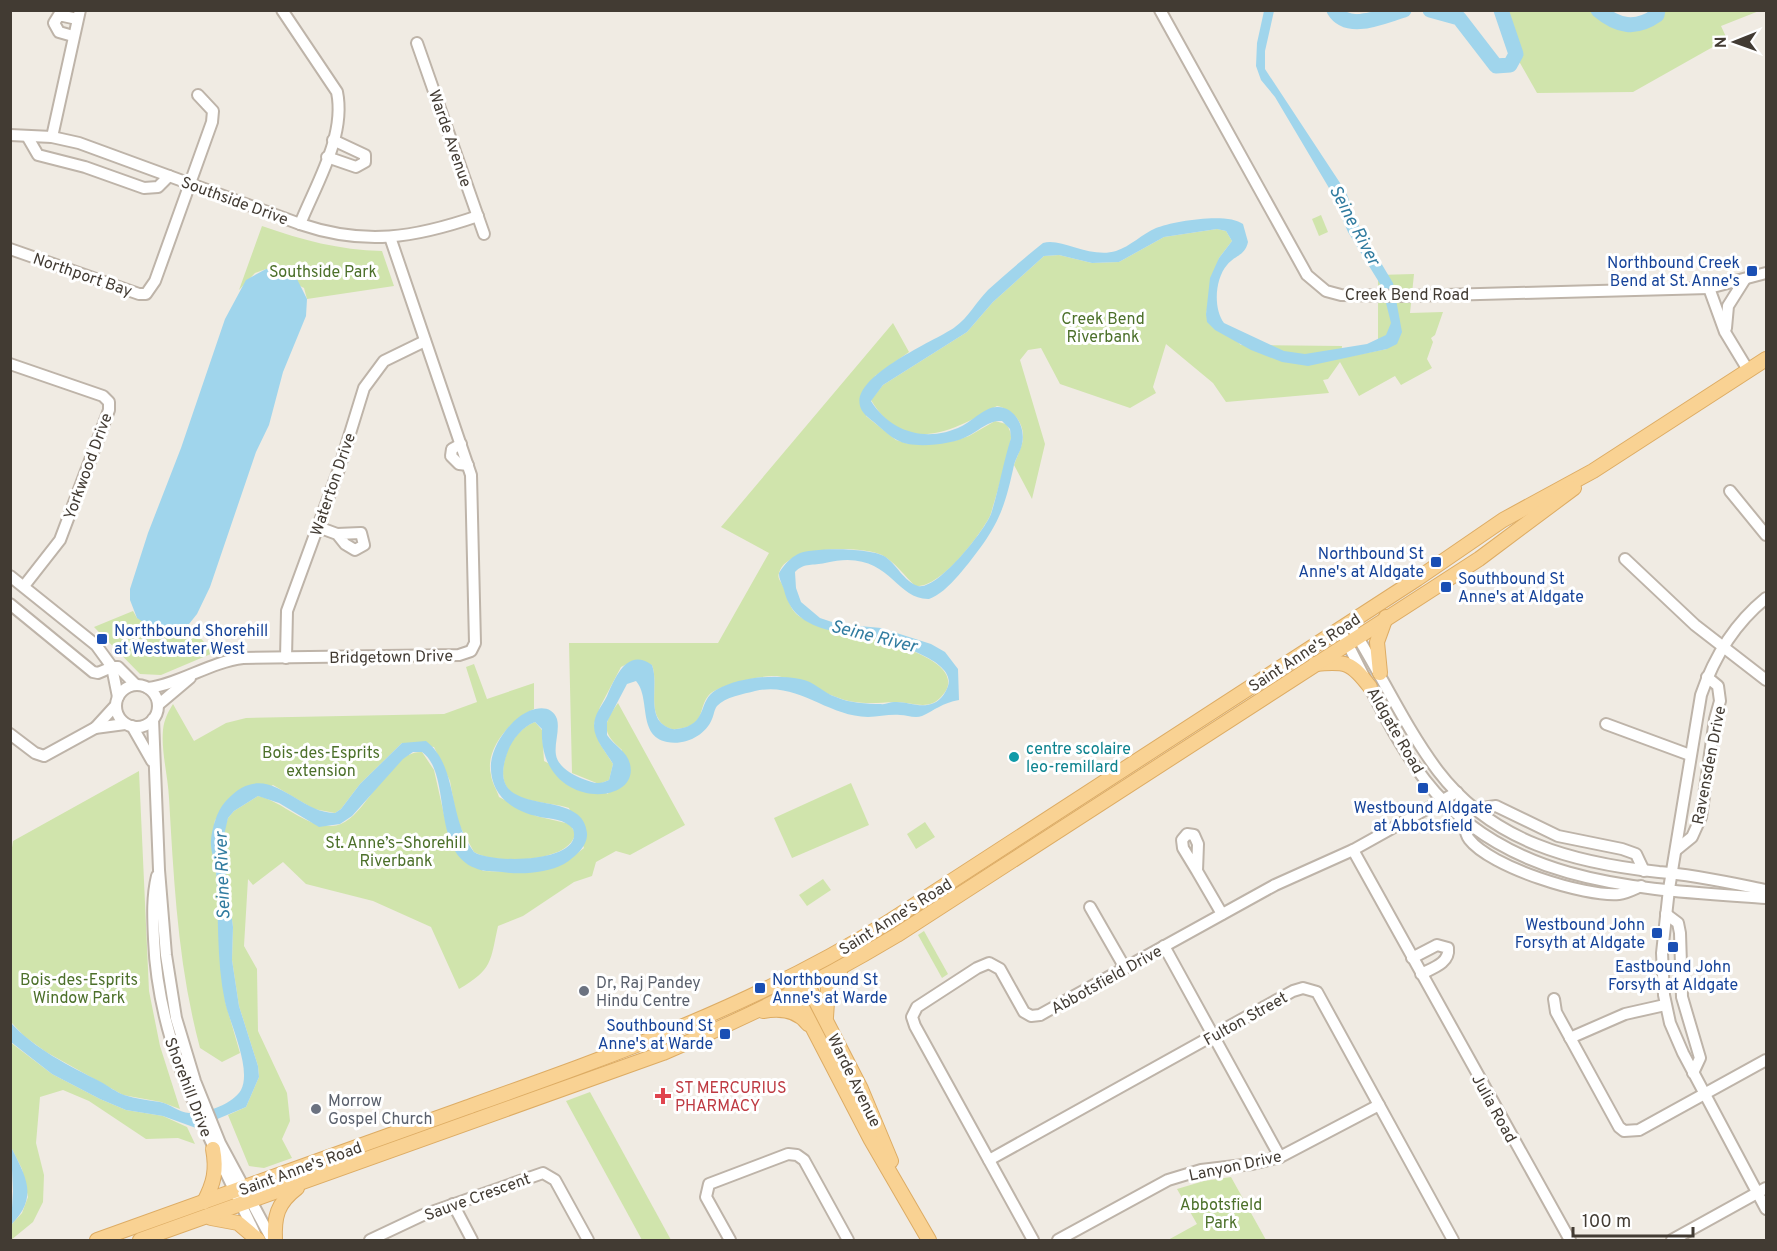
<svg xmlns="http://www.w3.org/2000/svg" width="1777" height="1251" font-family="Overpass,sans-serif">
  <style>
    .green { fill: #d0e4ac }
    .water { fill: #a0d5ec }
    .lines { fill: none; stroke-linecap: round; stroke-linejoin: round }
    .river { stroke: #a0d5ec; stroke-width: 15 }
    .minor-casing { stroke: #beb4a9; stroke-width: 14 }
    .major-casing { stroke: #ddac64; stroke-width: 16 }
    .minor { stroke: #fff; stroke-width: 10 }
    .major { stroke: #f9d293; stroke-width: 14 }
    .transit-dot { fill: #1a4fb4; stroke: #fff; stroke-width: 2 }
    .culture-dot { fill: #0f9aa8; stroke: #fff; stroke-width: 2 }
    .worship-dot { fill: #6b7280; stroke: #fff; stroke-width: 2 }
    .health-dot { fill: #e0444e; stroke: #fff; stroke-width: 2 }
    .labels { text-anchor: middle; stroke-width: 6; stroke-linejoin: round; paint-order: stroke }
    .street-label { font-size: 16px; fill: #423b33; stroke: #fff }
    .transit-label { font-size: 16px; fill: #164399; stroke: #fff; text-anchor: end }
    .park-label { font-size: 16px; fill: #4c702a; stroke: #fff }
    .culture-label { font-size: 16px; fill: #0d838f; stroke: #fff; text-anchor: start }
    .worship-label { font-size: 16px; fill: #5b616d; stroke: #fff; text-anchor: start }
    .health-label { font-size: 16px; fill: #be3a42; stroke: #fff; text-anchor: start }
    .water-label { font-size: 18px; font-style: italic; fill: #317ca0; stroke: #fff }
  </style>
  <rect width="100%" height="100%" fill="#f0ebe3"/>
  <!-- green -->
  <g class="green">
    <polygon points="1497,11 1602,11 1627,25 1649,21 1659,11 1759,11 1721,26 1727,39 1633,92 1537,93 1516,56 1516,45 1511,32"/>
    <polygon points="1321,215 1328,232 1319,236 1312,219"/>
    <path d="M262,226C302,240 339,250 382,251L394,286L307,299L304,288L266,269L255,273L239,290Z"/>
    <path d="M1217,229L1226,231L1232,241L1219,258L1206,314L1241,345L1342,346L1341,358L1387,349L1378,346V275L1414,274L1410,313L1443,312L1435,335L1431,338L1433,342L1427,359L1432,368L1401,385L1395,376L1359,396L1340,362L1328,379L1323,380L1329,393L1226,402L1213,383L1166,344L1153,387L1156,393L1130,408L1060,384L1041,348L1028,350L1020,360L1045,444L1032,499L1014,465C1016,459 1019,453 1021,447C1028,428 1016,410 997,406C953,431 905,457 871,400L883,385L967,332L993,302L1044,256L1059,255L1092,263L1119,262L1164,237Z"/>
    <path d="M893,323L909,352L875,376L866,416L896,440L909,444L954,441L969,436L995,421L1006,424C1009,428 1011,432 1011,437C1011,445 993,508 990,516C979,537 940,589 915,586C905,576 895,562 882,555C861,545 786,545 779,573C777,579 781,581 783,586C789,599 789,612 804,619C825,629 984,652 941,697C928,712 910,701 894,702C875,703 855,705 836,697C817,690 797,679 777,676C762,675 723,684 711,693C696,706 709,726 676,729C669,730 661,725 658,718C650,704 658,681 652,665L635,660L621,667L600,707L594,724L600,744L613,764L609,780L599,784L572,773L569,643H718L769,553L721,527Z"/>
    <polygon points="133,611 137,618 182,629 189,624 213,653 161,675 140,674 94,627"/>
    <path d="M474,664L487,699L534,683V709C512,719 484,748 491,775C492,783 497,790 499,797L536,816L570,824L575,833C572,863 494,865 474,852L457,821L450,781L434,747L402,743L360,784L341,809L335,813L314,809L273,785L215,820L211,844L216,870L225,1001L240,1053L222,1062L200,1048C178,966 174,883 169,798C168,776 161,751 163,730C164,720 168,712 173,704L194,741L226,723L246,718L444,714L477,702L466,667Z"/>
    <path d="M618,703L685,825L630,855L616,851L596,862L592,876L574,882L523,916L498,926C490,962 493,969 459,989L431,927L373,901L306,884L283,862L253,885L248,879L244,946L257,969L258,1031L287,1093L290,1121L282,1139L292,1158L264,1168L249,1166L228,1115L246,1107L259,1077L258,1066L239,1006L232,960L233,927L221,839L228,818L234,811L258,796C284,802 303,826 331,826C365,827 384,751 422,752L434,770L449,837L483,871C526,872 549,877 584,848L569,808C537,798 489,807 507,752C511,740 523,726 535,722L542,730L544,761L608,794L622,750C601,732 603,724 618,703Z"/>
    <polygon points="139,771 149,991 160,1046 180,1109 161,1102 123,1095 46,1052 24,1036 11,1022 10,861 13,841"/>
    <polygon points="851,783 869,825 792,858 774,818"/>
    <polygon points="925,822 935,837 916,849 907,834"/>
    <polygon points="823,879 831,890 807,906 799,895"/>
    <polygon points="924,931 948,974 942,978 918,935"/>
    <polygon points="10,1042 52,1074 100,1099 126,1110 163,1116 187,1127 195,1144 178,1138 146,1139 89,1101 63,1090 40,1097 36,1143 44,1175 43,1202 33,1222 11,1240 11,1225 22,1213 28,1197 22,1169 11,1147"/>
    <polygon points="590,1092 671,1240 642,1240 566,1101"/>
    <polygon points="1231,1177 1266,1240 1168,1240 1197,1224 1177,1189 1204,1181"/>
  </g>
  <!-- water -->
  <g class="water">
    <path d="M1264,11H1274L1265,51V69L1346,192L1359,226L1393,283L1402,332L1397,344L1387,349L1308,366L1282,362L1251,350L1215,330L1207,322L1206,314L1210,278L1219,258L1232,241L1226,231L1217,229L1164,237L1119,262L1092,263L1059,255L1044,256L993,302L967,332L883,385L871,401C891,433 928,443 962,426C972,421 986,406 998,407C1015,407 1026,428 1022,444C1021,451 1016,457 1014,465C1007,497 1002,517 983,544C971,560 948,593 929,599C894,600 889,547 825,563C813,566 805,562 795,572L796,588L801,602L820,618L838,624L881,628L931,644L945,652L958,669L959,700C942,703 935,710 922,716C915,719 907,715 900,715C889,714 879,717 868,717C826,716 798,681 755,691C744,694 725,697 717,706C714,710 714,715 712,719C706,735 685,746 667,742C637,736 651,698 636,681L627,684L607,722V735C614,746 627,751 630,764C641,808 538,810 542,729L535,722C523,726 512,740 508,751C480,825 583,783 587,833C588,846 575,857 564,864C547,873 521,875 502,872C493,871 483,872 475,868C431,851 452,773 422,752H413L403,759L352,816L340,824L319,827L279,803L258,796L234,811L228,818L222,844L233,927L232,960L239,1006L258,1066L259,1077L246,1107L196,1128L163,1116L126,1110L100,1099L52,1074L11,1042L10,1022C36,1050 68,1065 101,1082C108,1086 116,1092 124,1095C136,1099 148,1100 160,1102C170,1104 180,1113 189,1113C205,1114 233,1104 241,1090C252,1069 230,1024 225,1002C216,959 219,914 216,871C215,860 210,851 211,840C212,828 217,811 225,802C267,754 296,814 335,813L341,809L360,784L402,743L426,741C459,767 447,817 474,852C492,864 585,863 573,829C565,819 551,819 540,817C510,811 489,793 491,763C493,746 506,727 519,717C530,708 551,702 557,719C560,730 554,744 556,755C558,767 573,775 583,779C593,783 599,785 609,780L613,764C607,753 594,740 594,726C594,714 602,706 607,696C615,678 627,647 652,665C658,681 650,704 658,719C662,725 669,730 677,729C709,725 697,701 716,690C739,677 774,674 800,679C814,681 823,693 836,697C849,703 867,704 881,704C885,705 890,702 894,702C908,701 920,709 934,703C941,700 946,692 948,686C957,660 889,642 873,638C838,631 794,632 784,590C782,583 779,580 779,573C784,565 790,558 798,554C813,547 869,548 884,556C896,563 904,582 918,586C937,591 985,530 991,514C999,489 1003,463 1011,438L1010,429L1002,421C989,420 981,429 970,435C955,444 925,447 908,444C892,441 882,428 870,419C825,385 937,341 955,327C969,317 976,302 988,290C1006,274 1024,258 1043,243C1061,237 1090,259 1116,251C1131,246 1142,234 1156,228C1173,221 1228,212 1243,224L1248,242C1245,256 1235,255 1227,265C1215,279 1213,308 1224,323L1284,351L1305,354L1367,344L1386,335L1391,323L1382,287L1348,232L1329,188L1275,97L1261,80L1256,66L1257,43Z"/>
    <path d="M1329,11H1341L1353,15L1379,11L1384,20C1364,27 1342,31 1329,11Z"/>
    <polygon points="266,269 277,269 297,279 307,299 306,316 283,372 269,425 256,452 210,587 197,614 189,624 174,631 157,631 137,618 130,600 130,589 148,533 181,448 225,319 246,280"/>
    <path d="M11,1147C26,1177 39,1197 11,1225L13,1191Z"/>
  </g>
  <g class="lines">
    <!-- river -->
    <g class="river">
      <path d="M1334,10C1348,33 1383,16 1404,10"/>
      <polyline points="1430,10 1459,18 1496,66 1510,65 1516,54 1501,10"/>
      <path d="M1598,10C1618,27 1636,30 1657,15L1658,10"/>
    </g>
    <!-- minor casing -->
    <g class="minor-casing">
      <g id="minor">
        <path d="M282,10L337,92C346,136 316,184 300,224"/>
        <polyline points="1160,10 1307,275 1326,291 1341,295 1407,296 1709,288 1766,273"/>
        <polyline points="73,36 59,32 54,23 59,15 77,19"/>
        <polyline points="417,43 484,234"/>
        <path d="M10,135L52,137L79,143L300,224C365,246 414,238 478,216"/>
        <polyline points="27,136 38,155 85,167 144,188 158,187 169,176"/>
        <polyline points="52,137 80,10"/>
        <polyline points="327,157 356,167 365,162 365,155 333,140"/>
        <polyline points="10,249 139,294 146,294 155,281 212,122 213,111 198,95"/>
        <polyline points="1709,288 1725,332 1748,370"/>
        <polyline points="1726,328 1728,306 1745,279"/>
        <polyline points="10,364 103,396 109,402 109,410 60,540 24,586"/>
        <polyline points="461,444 452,449 451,456 459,464 468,465"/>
        <polyline points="1730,491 1766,535"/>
        <polyline points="318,527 337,534 345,544 355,550 364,545 361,533 337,534"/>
        <polyline points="1625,559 1695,625 1766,680"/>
        <polyline points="10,576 96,645 112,667 118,667 136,685"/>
        <path d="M1766,598C1734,624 1714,657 1701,695L1669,889L1662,953L1664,995L1670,1023L1683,1053L1766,1209"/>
        <polyline points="10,604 93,672 98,673 112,667"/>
        <path d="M1349,623C1380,671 1404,726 1438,771C1492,842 1574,863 1659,872C1695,875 1731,883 1766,890"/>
        <path d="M1340,629C1366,679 1391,735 1425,780C1508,887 1643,889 1766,898"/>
        <polyline points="286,658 287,611 339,469 364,388 384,361 425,341"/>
        <polyline points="112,667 118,697"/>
        <circle cx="137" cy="706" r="21"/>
        <path d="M148,688C180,684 210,662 243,658L459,655L471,651L475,643L471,475L390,237"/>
        <polyline points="158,705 190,678"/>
        <polyline points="153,719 159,870 166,955 176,1018 195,1081 220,1143 272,1240"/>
        <polyline points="1606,724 1690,755"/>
        <polyline points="132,726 152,761"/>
        <polyline points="95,728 125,724"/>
        <polyline points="10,734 35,753 44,756 95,728 116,705"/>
        <polyline points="1475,809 1496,806 1558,836 1622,849 1636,854 1644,871"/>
        <path d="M1464,821C1465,827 1465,834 1469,839C1490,867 1585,897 1619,894C1627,893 1634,889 1641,886"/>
        <polyline points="1353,850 1570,1240"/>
        <polyline points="1676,850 1692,837 1701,817 1715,719 1720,701 1718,686 1707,677"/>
        <polyline points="1197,871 1183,848 1182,840 1187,834 1194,835 1198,844 1197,871 1222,914"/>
        <path d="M157,876C152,897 153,917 154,939C158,1050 211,1138 256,1236"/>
        <polyline points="1090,907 1125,968"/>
        <polyline points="1666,914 1678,923 1680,933 1682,997 1700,1058 1693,1073"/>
        <polyline points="1164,946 1280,1157"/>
        <path d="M1412,958L1437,945L1448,948C1450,963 1433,968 1421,974"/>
        <polyline points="1554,999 1556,1012 1619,1127 1624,1131 1639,1130 1766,1060"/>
        <polyline points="1570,1038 1625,1014 1665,1005"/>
        <polyline points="989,1160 1293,991 1303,988 1317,992 1453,1240"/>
        <polyline points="453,1204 472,1240"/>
        <polyline points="370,1240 423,1215 543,1173 555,1180 588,1240"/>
        <polyline points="730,1240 706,1197 709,1184 788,1154 797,1155 804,1160 848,1240"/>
        <polyline points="1033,1240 915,1026 912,1017 917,1007 977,968 989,963 1000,969 1024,1012 1031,1016 1040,1015 1275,885 1353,850 1457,792"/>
        <polyline points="1058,1240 1168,1180 1201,1170 1252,1164 1280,1157 1379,1105"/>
        <polyline points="1672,1240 1766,1188"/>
      </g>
    </g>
    <!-- major casing -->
    <g class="major-casing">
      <g id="major">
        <path d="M1315,664C1346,661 1351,662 1370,687"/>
        <polyline points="1380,673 1377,642 1386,617"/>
        <polyline points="804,978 861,1089 891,1161"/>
        <polyline points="791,986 871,1140 929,1240"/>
        <path d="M763,1011C780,1008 797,1009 808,1024"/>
        <polyline points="826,1017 828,987 840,972"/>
        <path d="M204,1202C214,1183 217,1170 213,1149"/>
        <polyline points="211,1218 238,1223 258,1240"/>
        <path d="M97,1240C221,1196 344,1151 468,1107C614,1055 758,1004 890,921L1417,579L1503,520L1593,471L1766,359"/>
        <path d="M140,1240L663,1053C744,1019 822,980 897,935L1479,559L1574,488"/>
        <path d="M275,1240C274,1217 277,1203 297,1188"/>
      </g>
    </g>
    <!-- minor -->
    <use href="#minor" class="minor"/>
    <!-- major -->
    <use href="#major" class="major"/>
  </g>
  <!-- markers -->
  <g class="transit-dot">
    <rect x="1746" y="265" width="12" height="12" rx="3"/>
    <rect x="1430" y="556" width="12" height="12" rx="3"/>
    <rect x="1440" y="581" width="12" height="12" rx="3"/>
    <rect x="96" y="633" width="12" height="12" rx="3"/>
    <rect x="1417" y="782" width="12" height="12" rx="3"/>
    <rect x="1651" y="927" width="12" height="12" rx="3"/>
    <rect x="1667" y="941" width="12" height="12" rx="3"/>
    <rect x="754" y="982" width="12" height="12" rx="3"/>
    <rect x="719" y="1028" width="12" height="12" rx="3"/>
  </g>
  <circle class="culture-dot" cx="1014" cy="757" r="6"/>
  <g class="worship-dot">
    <circle cx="584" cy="991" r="6"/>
    <circle cx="316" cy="1109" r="6"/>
  </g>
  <path class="health-dot" d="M660 1087h6v6h6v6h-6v6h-6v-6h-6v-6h6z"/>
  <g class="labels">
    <!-- street labels -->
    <g class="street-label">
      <text transform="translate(451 138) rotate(71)" y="6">Warde Avenue</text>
      <text transform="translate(235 200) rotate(20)" y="6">Southside Drive</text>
      <text transform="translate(83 274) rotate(19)" y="6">Northport Bay</text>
      <text x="1407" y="300">Creek Bend Road</text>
      <text transform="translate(87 466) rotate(-70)" y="6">Yorkwood Drive</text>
      <text transform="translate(332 484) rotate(-71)" y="6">Waterton Drive</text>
      <text transform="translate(1304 652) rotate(-33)" y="6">Saint Anne's Road</text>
      <text transform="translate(391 656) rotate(-1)" y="6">Bridgetown Drive</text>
      <text transform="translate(1396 730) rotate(60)" y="6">Aldgate Road</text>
      <text transform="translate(1708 765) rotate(-79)" y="6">Ravensden Drive</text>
      <text transform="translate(895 916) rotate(-32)" y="6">Saint Anne's Road</text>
      <text transform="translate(1106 979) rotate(-29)" y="6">Abbotsfield Drive</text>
      <text transform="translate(1245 1018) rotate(-29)" y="6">Fulton Street</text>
      <text transform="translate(855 1080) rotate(64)" y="6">Warde Avenue</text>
      <text transform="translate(189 1087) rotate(69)" y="6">Shorehill Drive</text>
      <text transform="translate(1495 1108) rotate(61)" y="6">Julia Road</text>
      <text transform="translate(1235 1165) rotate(-12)" y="6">Lanyon Drive</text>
      <text transform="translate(300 1168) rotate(-20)" y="6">Saint Anne's Road</text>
      <text transform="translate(477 1196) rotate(-20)" y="6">Sauve Crescent</text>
    </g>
    <!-- transit labels -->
    <g class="transit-label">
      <text x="1740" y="268">Northbound Creek<tspan x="1740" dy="18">Bend at St. Anne's</tspan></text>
      <text x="1424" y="559">Northbound St<tspan x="1424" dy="18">Anne's at Aldgate</tspan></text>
      <text x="1458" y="584" text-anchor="start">Southbound St<tspan x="1458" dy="18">Anne's at Aldgate</tspan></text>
      <text x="114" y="636" text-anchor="start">Northbound Shorehill<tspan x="114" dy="18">at Westwater West</tspan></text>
      <text x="1423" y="813" text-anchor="middle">Westbound Aldgate<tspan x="1423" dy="18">at Abbotsfield</tspan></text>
      <text x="1645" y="930">Westbound John<tspan x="1645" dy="18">Forsyth at Aldgate</tspan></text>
      <text x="1673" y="972" text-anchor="middle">Eastbound John<tspan x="1673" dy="18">Forsyth at Aldgate</tspan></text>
      <text x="772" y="985" text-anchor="start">Northbound St<tspan x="772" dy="18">Anne's at Warde</tspan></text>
      <text x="713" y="1031">Southbound St<tspan x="713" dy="18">Anne's at Warde</tspan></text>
    </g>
    <!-- park labels -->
    <g class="park-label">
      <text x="323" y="277">Southside Park</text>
      <text x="1103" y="324">Creek Bend<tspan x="1103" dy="18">Riverbank</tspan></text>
      <text x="321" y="758">Bois-des-Esprits<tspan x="321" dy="18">extension</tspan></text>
      <text x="396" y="848">St. Anne’s–Shorehill<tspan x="396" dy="18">Riverbank</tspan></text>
      <text x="79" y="985">Bois-des-Esprits<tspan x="79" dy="18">Window Park</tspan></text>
      <text x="1221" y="1210">Abbotsfield<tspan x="1221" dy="18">Park</tspan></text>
    </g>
    <!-- culture labels -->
    <g class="culture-label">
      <text x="1026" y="754">centre scolaire<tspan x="1026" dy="18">leo-remillard</tspan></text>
    </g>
    <!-- worship labels -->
    <g class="worship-label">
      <text x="596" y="988">Dr, Raj Pandey<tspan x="596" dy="18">Hindu Centre</tspan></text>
      <text x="328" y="1106">Morrow<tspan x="328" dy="18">Gospel Church</tspan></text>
    </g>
    <!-- health labels -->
    <g class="health-label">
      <text x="675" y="1093">ST MERCURIUS<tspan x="675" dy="18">PHARMACY</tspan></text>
    </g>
    <!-- water labels -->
    <g class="water-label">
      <text transform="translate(1355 225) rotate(62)" y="6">Seine River</text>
      <text transform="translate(874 636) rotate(14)" y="6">Seine River</text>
      <text transform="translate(222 876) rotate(-92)" y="6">Seine River</text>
    </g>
  </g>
  <!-- border -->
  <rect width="1777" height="1251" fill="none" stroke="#423b33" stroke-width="24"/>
  <!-- north arrow -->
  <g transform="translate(1735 42) rotate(269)" stroke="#ffffff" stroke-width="4.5" paint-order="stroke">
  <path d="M0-4.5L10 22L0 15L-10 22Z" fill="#423b33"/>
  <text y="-9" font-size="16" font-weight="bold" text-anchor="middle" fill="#423b33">N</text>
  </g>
  <!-- scale -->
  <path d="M1573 1227v9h120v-9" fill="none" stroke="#423b33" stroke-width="3"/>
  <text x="1582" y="1227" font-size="18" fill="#423b33" stroke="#ffffff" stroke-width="4.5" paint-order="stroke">100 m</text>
</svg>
